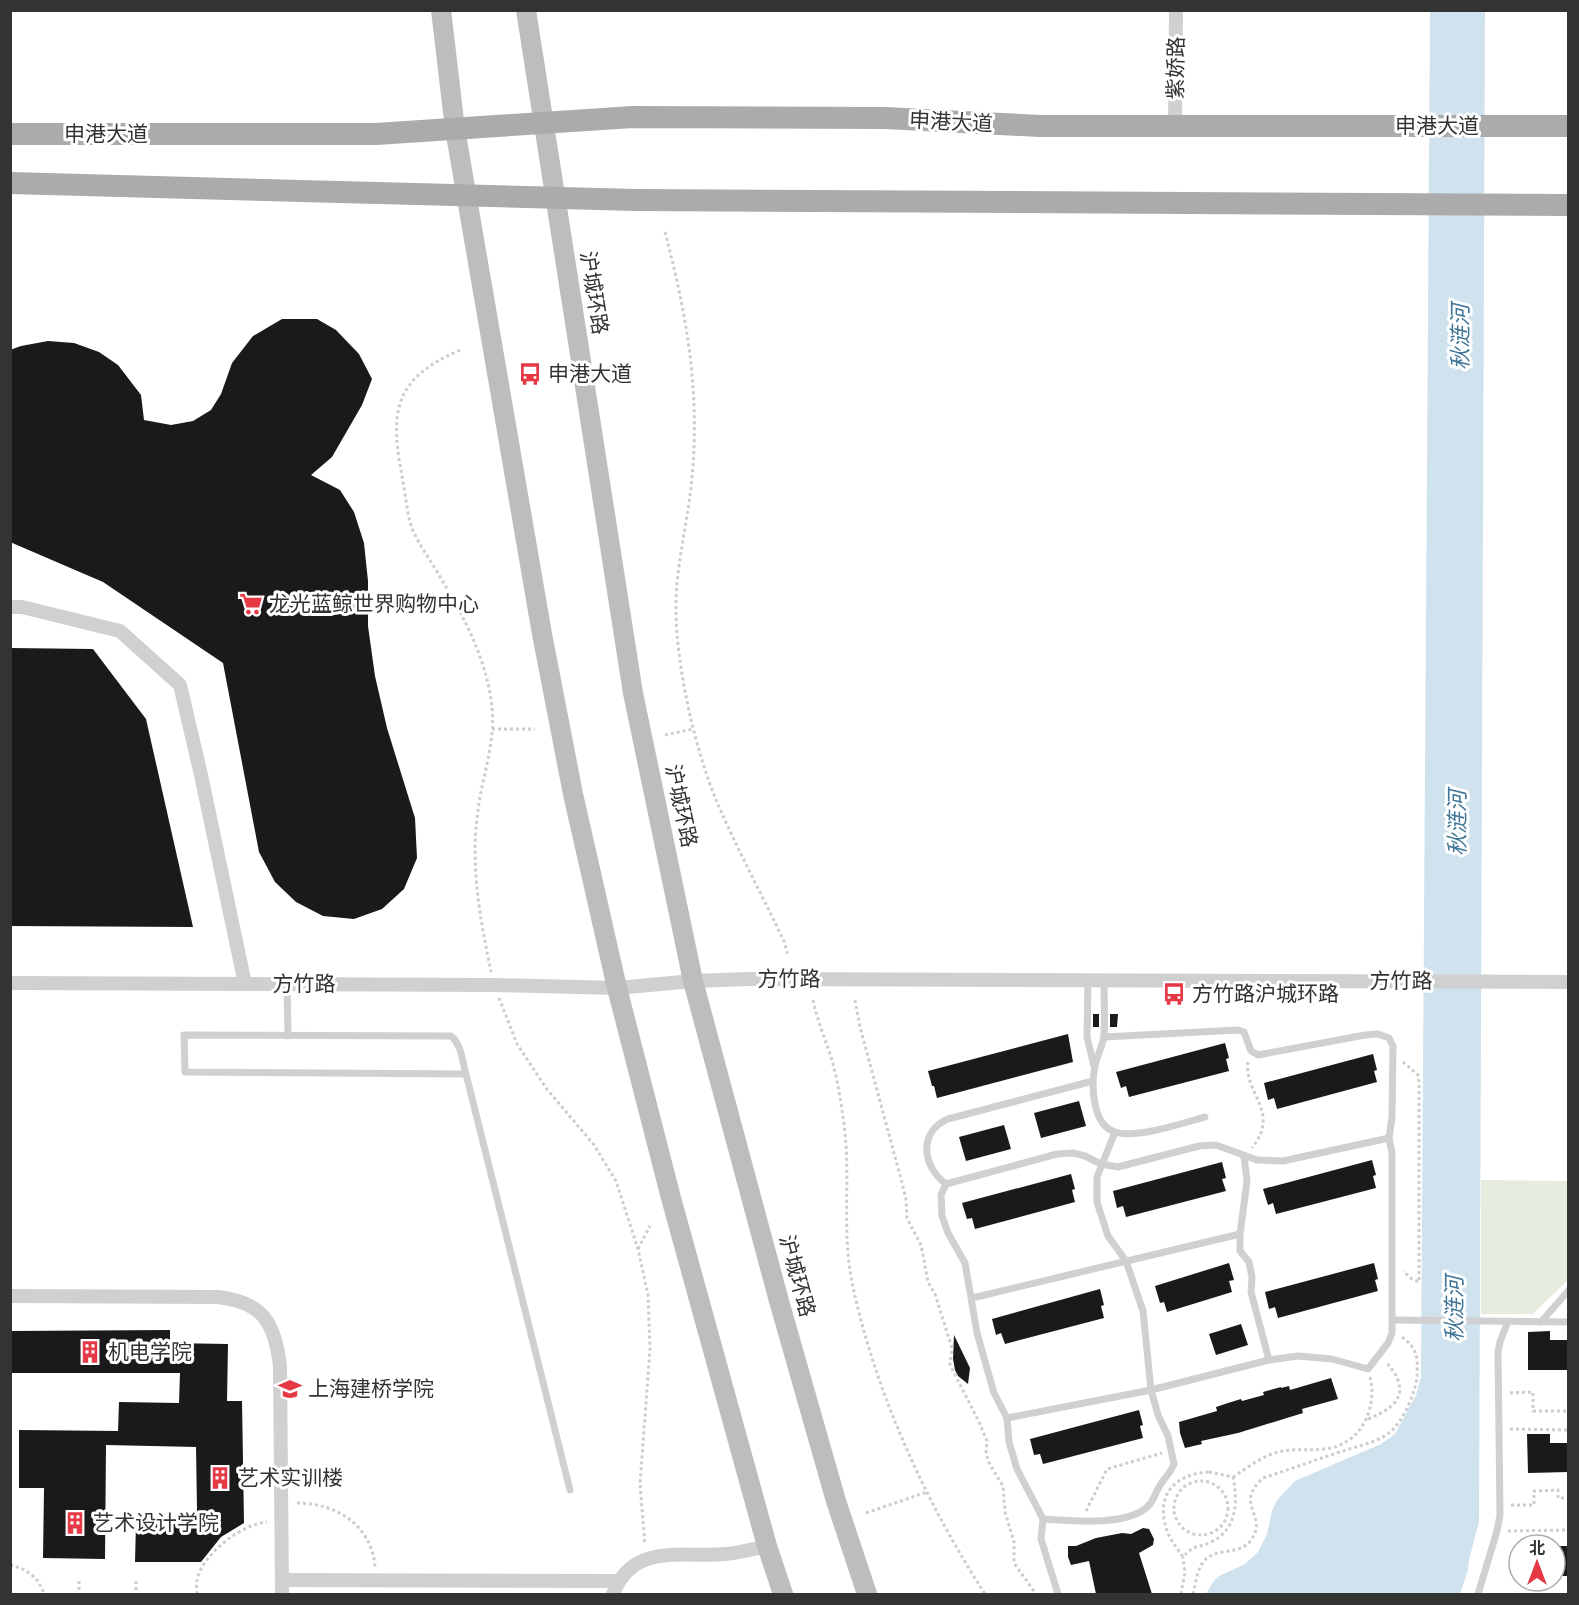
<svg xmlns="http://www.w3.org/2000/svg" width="1579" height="1605" font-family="'Fira Sans Condensed','Noto Sans SC',sans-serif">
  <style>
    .green { fill: #e6ecdf }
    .water { fill: #cfe2ee }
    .building { fill: #1a1a1a }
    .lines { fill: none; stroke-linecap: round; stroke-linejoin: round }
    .path { stroke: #cdcdcd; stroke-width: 3; stroke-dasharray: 3 3; stroke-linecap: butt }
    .lane { stroke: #d0d0d0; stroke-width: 7 }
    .street { stroke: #d0d0d0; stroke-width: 14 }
    .secondary { stroke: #bdbdbd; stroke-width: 20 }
    .primary { stroke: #ababab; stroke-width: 22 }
    .labels { text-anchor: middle; stroke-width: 6; stroke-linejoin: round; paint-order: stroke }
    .street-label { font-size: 21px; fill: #333; stroke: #fff }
    .poi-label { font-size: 21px; fill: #333; stroke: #fff; text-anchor: start }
    .water-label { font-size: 22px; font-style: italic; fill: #3f7597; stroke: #fff }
  </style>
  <rect width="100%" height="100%" fill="#fff"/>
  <!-- green -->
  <polygon class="green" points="1481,1180 1568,1181 1568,1280 1533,1314 1481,1314"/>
  <!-- water -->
  <polygon class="water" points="1430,11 1485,11 1479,1522 1469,1560 1468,1570 1460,1594 1206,1594 1213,1582 1219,1576 1245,1564 1258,1552 1267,1534 1272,1511 1277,1500 1295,1481 1381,1444 1395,1434 1416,1395 1421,1377"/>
  <!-- building -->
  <g class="building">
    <polygon points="282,319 317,319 336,330 359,354 372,379 362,405 332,457 311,475 340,490 354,512 364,543 368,581 368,626 375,676 387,728 415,818 417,858 404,889 382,909 354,919 323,916 296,902 275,882 259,852 223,663 103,582 10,542 10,350 21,346 48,341 74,343 99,352 118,365 141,395 144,420 171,425 193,421 211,410 221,394 232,363 253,336"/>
    <polygon points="10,648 93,649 146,719 193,927 10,926"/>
    <rect x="1093" y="1014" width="6" height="13"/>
    <polygon points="1110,1014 1118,1014 1117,1027 1110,1027"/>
    <polygon points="1068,1034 1073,1062 937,1098 934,1086 932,1086 928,1071"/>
    <polygon points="1225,1043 1229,1058 1226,1059 1229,1071 1129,1097 1126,1086 1121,1088 1116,1072"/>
    <polygon points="1373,1054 1377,1070 1374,1071 1377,1082 1277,1109 1274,1098 1268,1100 1264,1083"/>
    <polygon points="1079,1101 1086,1126 1041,1138 1034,1113"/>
    <polygon points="1004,1125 1011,1149 966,1161 959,1137"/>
    <polygon points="1372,1160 1376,1175 1373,1176 1376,1188 1276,1214 1273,1203 1268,1205 1263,1189"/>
    <polygon points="1222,1162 1226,1178 1222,1179 1226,1191 1126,1217 1123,1206 1117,1208 1113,1191"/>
    <polygon points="1071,1174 1075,1189 1072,1190 1075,1202 975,1229 972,1218 967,1219 962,1203"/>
    <polygon points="1229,1263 1234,1280 1229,1281 1232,1292 1167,1312 1164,1302 1160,1303 1155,1286"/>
    <polygon points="1374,1263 1378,1279 1375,1280 1378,1291 1278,1318 1275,1307 1269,1309 1265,1292"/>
    <polygon points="1100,1289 1104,1305 1101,1306 1104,1318 1005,1344 1001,1333 996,1335 992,1319"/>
    <polygon points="1241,1324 1248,1345 1216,1355 1209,1334"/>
    <polygon points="170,1330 170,1343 228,1344 227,1401 242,1401 244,1523 221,1537 201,1562 135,1562 136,1523 183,1524 197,1510 196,1447 106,1445 105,1559 43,1558 44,1488 19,1488 19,1430 118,1431 119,1402 179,1403 180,1373 10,1373 10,1331"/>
    <polygon points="1550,1331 1550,1340 1569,1340 1569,1370 1528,1370 1528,1332"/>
    <polygon points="954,1335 970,1368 968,1384 958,1376 955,1370 953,1359"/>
    <polygon points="1331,1378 1338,1399 1302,1409 1303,1413 1238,1433 1201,1441 1202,1444 1185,1448 1180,1433 1179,1422 1217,1411 1216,1407 1228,1403 1241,1399 1242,1401 1264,1395 1263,1392 1281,1387 1281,1388 1289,1386 1290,1390"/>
    <polygon points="1139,1410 1143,1425 1140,1426 1143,1438 1043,1464 1040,1454 1034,1455 1030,1439"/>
    <polygon points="1527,1434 1550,1434 1550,1443 1569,1443 1569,1472 1528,1473"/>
    <polygon points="1143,1528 1149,1529 1154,1539 1153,1545 1139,1553 1152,1594 1096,1594 1089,1561 1071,1565 1068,1557 1068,1546 1076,1546 1096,1538 1122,1533 1131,1534"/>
    <rect x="1555" y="1546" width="14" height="30"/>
  </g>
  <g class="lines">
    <!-- path -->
    <g class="path">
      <path d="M665,232C687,316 700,390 692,478C688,523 675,567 676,613C677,669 695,750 717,802C737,849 762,895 784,941L788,956"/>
      <path d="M460,350C391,380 390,413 403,482C406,497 407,516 413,531C419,544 428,557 436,570C462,614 486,655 492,707C496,741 482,777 478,810C470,866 480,918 491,972"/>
      <polyline points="492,729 535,729"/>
      <polyline points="665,735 693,729"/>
      <polyline points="499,998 517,1044 546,1088 594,1145 616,1181 638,1249 648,1295 650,1349 640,1484 645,1545"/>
      <path d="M813,1000C817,1020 825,1038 831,1057C838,1081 842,1107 845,1133C850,1182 842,1233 852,1282C874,1390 926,1503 985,1594"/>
      <polyline points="855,1000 860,1027 901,1179 906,1199 907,1218 921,1245 928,1282 935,1294 952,1348 950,1365 979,1422 987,1441 986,1454 990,1465 1003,1486 1005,1512 1014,1542 1014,1563 1036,1594"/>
      <path d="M1248,1062C1244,1095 1281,1111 1252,1148"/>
      <polyline points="1403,1062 1418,1075 1419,1083 1419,1282 1412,1279 1403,1271"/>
      <polyline points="638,1249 650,1226"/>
      <polyline points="1510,1393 1533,1392 1533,1411 1568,1411"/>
      <path d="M1368,1419C1399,1407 1411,1391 1387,1363"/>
      <polyline points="1510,1429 1568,1430"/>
      <path d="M1209,1472L1233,1477C1238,1502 1237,1530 1211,1542C1197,1549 1196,1543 1183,1557C1178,1549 1171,1541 1168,1533C1154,1497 1173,1474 1209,1472Z"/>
      <path d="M1233,1477C1247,1468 1262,1456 1278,1452C1293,1448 1308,1451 1324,1449C1360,1446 1378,1409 1370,1377"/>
      <circle cx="1201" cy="1508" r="27"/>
      <path d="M297,1503C337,1503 372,1526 375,1567"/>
      <polyline points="1511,1505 1534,1505 1534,1491 1558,1490 1558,1498 1568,1498"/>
      <polyline points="1086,1511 1107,1469 1162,1453"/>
      <polyline points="866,1513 927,1492"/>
      <polyline points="1508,1531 1568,1530"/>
      <path d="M10,1565C28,1569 39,1578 44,1594"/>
      <polyline points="79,1581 79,1594"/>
      <polyline points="136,1581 136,1594"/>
      <path d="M197,1594C197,1590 196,1584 197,1580C202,1554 242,1524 267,1522"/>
      <polyline points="1181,1594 1185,1572 1183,1557"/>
      <path d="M1193,1594C1196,1583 1197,1568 1205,1560C1217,1547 1240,1556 1251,1540C1269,1515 1233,1505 1263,1478C1291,1469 1318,1459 1346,1450C1359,1446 1377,1442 1389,1433C1403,1422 1415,1394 1417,1377C1418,1358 1418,1349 1402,1337"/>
    </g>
    <!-- lane -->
    <g class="lane">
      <polyline points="1088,980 1087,1037 1094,1066"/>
      <path d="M1104,980C1104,998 1105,1017 1104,1035C1103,1046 1097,1055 1095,1066C1091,1085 1092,1125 1115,1132C1136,1139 1183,1123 1205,1117"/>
      <polyline points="287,984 288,1036"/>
      <path d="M466,1074C462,1061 462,1045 451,1036L184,1035L185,1072L466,1074L570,1490"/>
      <polyline points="1244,1156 1247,1181 1240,1234 1240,1251 1249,1262 1252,1277 1251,1292 1269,1360"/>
      <path d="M946,1184C922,1166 918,1132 948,1119L1093,1081"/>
      <polyline points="972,1298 1240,1234"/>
      <polyline points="1394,1320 1568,1322"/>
      <polyline points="1541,1322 1568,1291"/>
      <polyline points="1007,1418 1151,1390 1269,1360 1298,1356 1332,1359 1368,1369 1388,1343 1392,1333 1392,1153 1389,1138 1392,1117 1393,1046 1389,1038 1378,1034 1365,1035 1258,1055 1251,1051 1244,1032 1238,1030 1104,1037"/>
      <path d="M1043,1519C1070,1521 1132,1527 1150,1504C1154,1499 1156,1492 1159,1487C1163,1479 1171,1473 1174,1464L1168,1436L1158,1415L1151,1390L1143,1311L1126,1261L1108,1236L1097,1202V1177L1115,1132"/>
      <polyline points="1058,1594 1041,1539 1043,1519 1017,1469 1009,1442 1007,1418 994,1393 977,1333 965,1263 948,1233 942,1216 941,1195 946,1184 1057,1154 1073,1153 1085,1156 1101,1164 1118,1167 1199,1146 1216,1145 1257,1160 1283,1161 1389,1138"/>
      <polyline points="1478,1594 1497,1531 1500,1515 1498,1352 1500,1342 1508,1321"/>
    </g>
    <!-- street -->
    <g class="street">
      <polyline points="1175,126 1176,10"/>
      <polyline points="10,607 22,607 120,631 180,685 201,775 245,984"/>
      <polyline points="10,983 494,985 617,988 693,981 749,979 1568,982"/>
      <path d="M10,1296L218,1297C263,1302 275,1323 280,1366L282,1594"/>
      <polyline points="282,1580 618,1581"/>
      <path d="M613,1594C633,1542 681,1558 726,1554C739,1553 753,1549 767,1546"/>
    </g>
    <!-- secondary -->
    <g class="secondary">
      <polyline points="441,10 455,129 542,634 573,794 617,988 671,1198 767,1546 783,1594"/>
      <polyline points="526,10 633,693 693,981 779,1301 836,1501 867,1594"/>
    </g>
    <!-- primary -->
    <g class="primary">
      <polyline points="10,134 376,134 633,117 885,118 1040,126 1568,126"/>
      <polyline points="10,183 635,200 1568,205"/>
    </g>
  </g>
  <!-- icons -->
  <defs>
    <g id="bus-bare" transform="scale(1.8)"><path d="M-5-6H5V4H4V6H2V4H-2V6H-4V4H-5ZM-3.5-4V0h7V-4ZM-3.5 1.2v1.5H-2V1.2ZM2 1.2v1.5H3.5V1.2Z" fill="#e63946" stroke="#fff" stroke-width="2.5" paint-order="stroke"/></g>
    <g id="supermarket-bare" transform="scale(1.8)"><path d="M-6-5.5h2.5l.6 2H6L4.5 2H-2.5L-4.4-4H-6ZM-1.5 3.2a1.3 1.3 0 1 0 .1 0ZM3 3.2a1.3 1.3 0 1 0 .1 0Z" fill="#e63946" stroke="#fff" stroke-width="2.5" paint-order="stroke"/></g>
    <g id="building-bare" transform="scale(1.8)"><path d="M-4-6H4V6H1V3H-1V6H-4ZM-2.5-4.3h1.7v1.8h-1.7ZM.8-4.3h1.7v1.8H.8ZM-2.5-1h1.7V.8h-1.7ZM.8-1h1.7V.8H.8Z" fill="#e63946" stroke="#fff" stroke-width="2.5" paint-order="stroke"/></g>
    <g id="university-bare" transform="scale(1.8)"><path d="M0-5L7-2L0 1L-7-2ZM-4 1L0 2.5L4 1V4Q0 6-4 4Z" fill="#e63946" stroke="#fff" stroke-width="2.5" paint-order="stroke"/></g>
  </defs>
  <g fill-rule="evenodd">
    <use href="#bus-bare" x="530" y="374"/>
    <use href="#supermarket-bare" x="251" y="604"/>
    <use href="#bus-bare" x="1174" y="994"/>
    <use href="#building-bare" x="90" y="1352"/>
    <use href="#university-bare" x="290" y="1389"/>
    <use href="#building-bare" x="220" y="1478"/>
    <use href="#building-bare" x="75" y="1523"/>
  </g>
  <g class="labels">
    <!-- street labels -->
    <g class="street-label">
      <text transform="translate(1176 68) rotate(-89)" y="7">紫娇路</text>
      <text transform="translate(951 122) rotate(3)" y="7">申港大道</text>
      <text x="1437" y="133">申港大道</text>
      <text x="106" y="141">申港大道</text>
      <text transform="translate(594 293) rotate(81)" y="7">沪城环路</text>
      <text transform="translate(681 806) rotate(78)" y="7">沪城环路</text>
      <text x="789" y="986">方竹路</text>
      <text x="1401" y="988">方竹路</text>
      <text x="304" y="991">方竹路</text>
      <text transform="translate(797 1276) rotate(75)" y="7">沪城环路</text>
    </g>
    <!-- poi labels -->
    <g class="poi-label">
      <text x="548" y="381">申港大道</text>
      <text x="269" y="611">龙光蓝鲸世界购物中心</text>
      <text x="1192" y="1001">方竹路沪城环路</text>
      <text x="108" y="1359">机电学院</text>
      <text x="308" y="1396">上海建桥学院</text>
      <text x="238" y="1485">艺术实训楼</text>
      <text x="93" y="1530">艺术设计学院</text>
    </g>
    <!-- water labels -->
    <g class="water-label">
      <text transform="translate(1460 337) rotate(-90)" y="8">秋涟河</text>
      <text transform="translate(1457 823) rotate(-90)" y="8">秋涟河</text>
      <text transform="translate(1454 1309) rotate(-90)" y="8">秋涟河</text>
    </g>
  </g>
  <!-- border -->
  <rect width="1579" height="1605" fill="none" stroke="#333333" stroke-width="24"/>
  <!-- north arrow -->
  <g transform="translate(1537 1563)"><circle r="28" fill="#ffffff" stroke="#adadad" stroke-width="1.5"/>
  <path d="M0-4.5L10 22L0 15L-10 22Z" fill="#e63946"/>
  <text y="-9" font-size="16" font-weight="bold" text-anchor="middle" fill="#333333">北</text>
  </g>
</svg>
